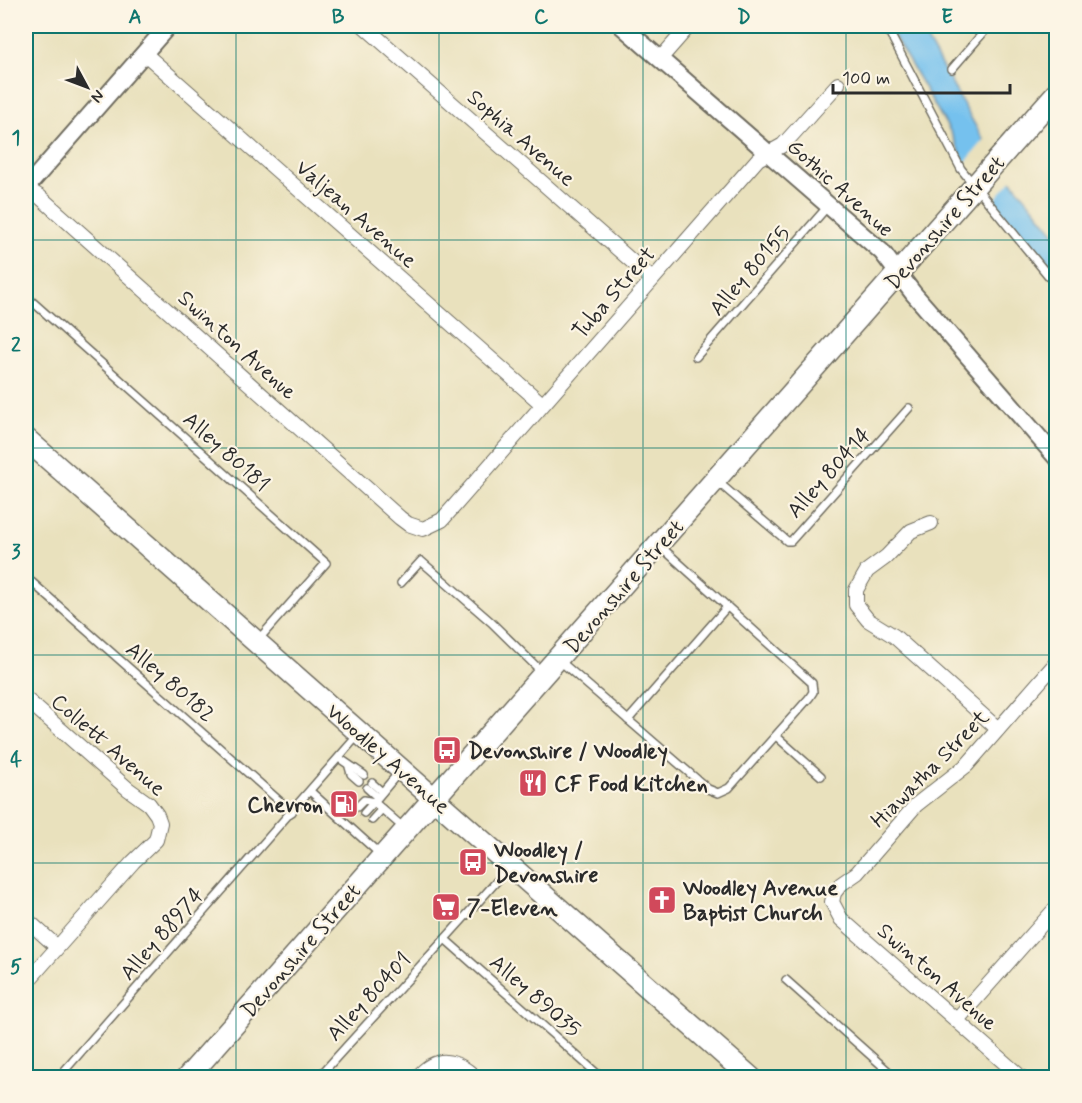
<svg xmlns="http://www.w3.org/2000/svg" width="1082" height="1103" font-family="Mynerve,sans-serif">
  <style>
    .water { fill: #74c1ee; stroke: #50768c; stroke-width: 1.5 }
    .pier { fill: #e9e1bd }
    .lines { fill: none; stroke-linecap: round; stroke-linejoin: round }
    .service-casing { stroke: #6e6b5e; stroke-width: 10 }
    .minor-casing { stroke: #6e6b5e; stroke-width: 16 }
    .tertiary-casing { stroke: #6e6b5e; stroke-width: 20 }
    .primary-casing { stroke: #6e6b5e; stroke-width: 24 }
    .service { stroke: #fff; stroke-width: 7 }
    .minor { stroke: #fff; stroke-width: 14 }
    .tertiary { stroke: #fff; stroke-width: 16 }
    .primary { stroke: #fff; stroke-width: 21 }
    .grid { fill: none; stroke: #0f766e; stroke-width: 1.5; stroke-opacity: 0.55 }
    .labels { text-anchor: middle; stroke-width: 4.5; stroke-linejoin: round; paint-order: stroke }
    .street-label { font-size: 22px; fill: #2b2b2b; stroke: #fcf5e5 }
    .poi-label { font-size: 22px; font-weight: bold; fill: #2b2b2b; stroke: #fcf5e5; text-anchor: start }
    .neatline { fill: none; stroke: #0f766e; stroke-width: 2 }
    .grid-label { font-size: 20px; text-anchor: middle; font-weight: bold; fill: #0f766e }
  </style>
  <rect width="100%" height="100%" fill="#fcf5e5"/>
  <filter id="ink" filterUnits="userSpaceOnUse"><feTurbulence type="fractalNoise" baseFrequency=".0167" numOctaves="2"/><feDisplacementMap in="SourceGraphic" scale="12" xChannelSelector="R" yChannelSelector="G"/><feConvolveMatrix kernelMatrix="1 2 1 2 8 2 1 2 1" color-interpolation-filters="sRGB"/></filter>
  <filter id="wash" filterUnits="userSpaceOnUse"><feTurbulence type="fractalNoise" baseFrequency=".008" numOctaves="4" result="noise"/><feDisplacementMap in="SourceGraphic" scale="24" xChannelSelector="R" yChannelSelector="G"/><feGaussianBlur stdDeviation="1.35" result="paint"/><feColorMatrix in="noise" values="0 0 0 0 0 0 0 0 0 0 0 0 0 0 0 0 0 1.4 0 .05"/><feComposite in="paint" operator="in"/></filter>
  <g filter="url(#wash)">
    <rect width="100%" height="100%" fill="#e9e1bd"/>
    <!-- water -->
    <polygon class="water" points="888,26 919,26 983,139 1011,180 1056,235 1056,277 1014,225 999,211 964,161 950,131"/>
    <!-- pier -->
    <polygon class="pier" points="986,138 1013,178 991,204 964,164"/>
  </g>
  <g filter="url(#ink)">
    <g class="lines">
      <!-- service casing -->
      <g class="service-casing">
        <g id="service">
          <polyline points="886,26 961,169 1056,285"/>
          <polyline points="952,69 989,26"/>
          <polyline points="26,296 326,563 258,640"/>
          <polyline points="696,357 828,206"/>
          <polyline points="718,482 787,541 791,541 909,408"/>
          <polyline points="26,577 292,812"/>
          <polyline points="401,583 421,561 491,622 543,673"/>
          <polyline points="560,661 708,789 718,793 729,788 809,698 813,692 812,683 659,545"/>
          <polyline points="628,720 727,607"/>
          <polyline points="776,736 821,776"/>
          <polyline points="339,758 364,775"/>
          <polyline points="349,767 351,774 359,781"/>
          <polyline points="400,771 374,802 405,829"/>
          <polyline points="372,783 382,792"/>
          <polyline points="367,788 377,797"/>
          <polyline points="310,791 382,856"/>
          <polyline points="357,807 364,800 374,802"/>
          <polyline points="364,813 374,802"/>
          <polyline points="372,820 382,809"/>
          <polyline points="446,940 602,1078"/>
          <polyline points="786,980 896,1078"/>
          <polyline points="58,1078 359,734"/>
          <path d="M318,1078C381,1007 447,939 509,867"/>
        </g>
      </g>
      <!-- minor casing -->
      <g class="minor-casing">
        <g id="minor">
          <polyline points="364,26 652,279"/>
          <polyline points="144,53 542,404"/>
          <polyline points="660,59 689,26"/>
          <polyline points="26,188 40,197 400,518 408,524 423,529 442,520 758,159 783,145 838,84"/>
          <polyline points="931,523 911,531 886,557 867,571 856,590 856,605 868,620 894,636 998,729"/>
          <polyline points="26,699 128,789 149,804 157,815 160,823 156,840 133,862 26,983"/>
          <polyline points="26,919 57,947"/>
          <polyline points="957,1020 1056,908"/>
          <path d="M417,1078C436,1055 455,1058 476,1078"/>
          <polyline points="1022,1078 841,919 832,902 834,893 841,884 857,873 916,805 967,765 1056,663"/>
        </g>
      </g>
      <!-- tertiary casing -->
      <g class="tertiary-casing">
        <g id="tertiary">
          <polyline points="622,26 882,252 913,293 1056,457"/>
          <polyline points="26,188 168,26"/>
        </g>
      </g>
      <!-- primary casing -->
      <g class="primary-casing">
        <g id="primary">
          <polyline points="26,439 751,1078"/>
          <polyline points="187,1078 1056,94"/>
        </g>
      </g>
      <!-- service -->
      <use href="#service" class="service"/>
      <!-- minor -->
      <use href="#minor" class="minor"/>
      <!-- tertiary -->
      <use href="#tertiary" class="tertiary"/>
      <!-- primary -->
      <use href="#primary" class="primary"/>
    </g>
  </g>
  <!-- grid -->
  <path class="grid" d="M236,26V1078M439,26V1078M643,26V1078M846,26V1078M26,240H1056M26,448H1056M26,655H1056M26,863H1056"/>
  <!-- icons -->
  <defs>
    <g id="bus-square" transform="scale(1.5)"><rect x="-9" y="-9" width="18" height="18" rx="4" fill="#d1495b" stroke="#fcf5e5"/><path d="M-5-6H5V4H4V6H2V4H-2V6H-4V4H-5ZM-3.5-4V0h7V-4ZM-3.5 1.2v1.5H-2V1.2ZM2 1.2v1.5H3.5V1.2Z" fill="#fff"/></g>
    <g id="restaurant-square" transform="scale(1.5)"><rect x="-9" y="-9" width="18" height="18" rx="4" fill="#d1495b" stroke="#fcf5e5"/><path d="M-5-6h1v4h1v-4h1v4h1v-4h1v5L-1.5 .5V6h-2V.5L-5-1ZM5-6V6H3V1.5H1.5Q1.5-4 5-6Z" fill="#fff"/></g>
    <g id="fuel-square" transform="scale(1.5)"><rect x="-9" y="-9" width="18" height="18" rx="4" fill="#d1495b" stroke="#fcf5e5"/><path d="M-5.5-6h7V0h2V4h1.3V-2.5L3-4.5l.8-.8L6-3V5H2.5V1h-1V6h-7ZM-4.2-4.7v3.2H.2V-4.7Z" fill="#fff"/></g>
    <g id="church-square" transform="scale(1.5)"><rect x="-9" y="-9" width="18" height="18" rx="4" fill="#d1495b" stroke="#fcf5e5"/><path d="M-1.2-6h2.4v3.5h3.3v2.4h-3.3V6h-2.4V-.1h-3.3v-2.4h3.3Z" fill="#fff"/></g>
    <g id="supermarket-square" transform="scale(1.5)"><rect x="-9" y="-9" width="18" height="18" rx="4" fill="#d1495b" stroke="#fcf5e5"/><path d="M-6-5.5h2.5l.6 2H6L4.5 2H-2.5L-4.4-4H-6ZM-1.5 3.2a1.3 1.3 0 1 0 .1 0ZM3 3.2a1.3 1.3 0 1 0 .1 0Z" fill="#fff"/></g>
  </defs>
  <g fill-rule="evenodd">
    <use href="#bus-square" x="447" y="750"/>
    <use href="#restaurant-square" x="533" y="783"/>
    <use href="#fuel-square" x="344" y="804"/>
    <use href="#bus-square" x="473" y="862"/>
    <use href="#church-square" x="662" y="900"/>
    <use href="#supermarket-square" x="446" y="907"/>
  </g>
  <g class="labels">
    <!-- street labels -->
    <g class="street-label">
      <text transform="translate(522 137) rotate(41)" y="8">Sophia Avenue</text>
      <text transform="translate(841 187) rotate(42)" y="8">Gothic Avenue</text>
      <text transform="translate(357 213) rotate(41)" y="8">Valjean Avenue</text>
      <text transform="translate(944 222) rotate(-49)" y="8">Devonshire Street</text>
      <text transform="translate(749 270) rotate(-49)" y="8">Alley 80155</text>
      <text transform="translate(613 292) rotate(-49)" y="8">Tuba Street</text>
      <text transform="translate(238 344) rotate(42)" y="8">Swinton Avenue</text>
      <text transform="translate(227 451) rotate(42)" y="8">Alley 80181</text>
      <text transform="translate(828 472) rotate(-48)" y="8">Alley 80414</text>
      <text transform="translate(623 586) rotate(-49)" y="8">Devonshire Street</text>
      <text transform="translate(171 681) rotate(41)" y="8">Alley 80182</text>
      <text transform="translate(109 744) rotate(41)" y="8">Collett Avenue</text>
      <text transform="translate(389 758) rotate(41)" y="8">Woodley Avenue</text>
      <text transform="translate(929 768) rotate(-45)" y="8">Hiawatha Street</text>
      <text transform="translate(161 933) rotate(-49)" y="8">Alley 88974</text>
      <text transform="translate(300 950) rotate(-49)" y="8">Devonshire Street</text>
      <text transform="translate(938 976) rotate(41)" y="8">Swinton Avenue</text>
      <text transform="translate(536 995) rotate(41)" y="8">Alley 89035</text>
      <text transform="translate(368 996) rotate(-47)" y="8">Alley 80401</text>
    </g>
    <!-- poi labels -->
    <g class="poi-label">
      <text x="468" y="758">Devonshire / Woodley</text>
      <text x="554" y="791">CF Food Kitchen</text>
      <text x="323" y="812" text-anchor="end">Chevron</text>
      <text x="494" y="857">Woodley /<tspan x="494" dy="25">Devonshire</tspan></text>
      <text x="683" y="895">Woodley Avenue<tspan x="683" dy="25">Baptist Church</tspan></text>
      <text x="467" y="915">7-Eleven</text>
    </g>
  </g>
  <!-- margin -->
  <rect width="1082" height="1103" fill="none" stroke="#fcf5e5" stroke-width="66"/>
  <!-- north arrow -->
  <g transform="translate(87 87) rotate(131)" stroke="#fcf5e5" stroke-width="4.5" paint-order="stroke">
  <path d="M0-4.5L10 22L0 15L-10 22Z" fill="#2b2b2b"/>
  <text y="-9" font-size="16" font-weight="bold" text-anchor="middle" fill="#2b2b2b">N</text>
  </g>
  <!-- scale -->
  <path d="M833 84v9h177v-9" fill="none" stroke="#2b2b2b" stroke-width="3"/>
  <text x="842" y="84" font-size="18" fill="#2b2b2b" stroke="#fcf5e5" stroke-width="4.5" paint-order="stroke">100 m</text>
  <rect x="33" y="33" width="1016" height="1037" class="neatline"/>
  <g class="grid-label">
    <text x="135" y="23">A</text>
    <text x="338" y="23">B</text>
    <text x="541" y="23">C</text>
    <text x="744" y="23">D</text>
    <text x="947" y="23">E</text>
    <text x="16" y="144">1</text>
    <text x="16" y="351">2</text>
    <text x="16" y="558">3</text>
    <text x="16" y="766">4</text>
    <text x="16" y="973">5</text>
  </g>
</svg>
